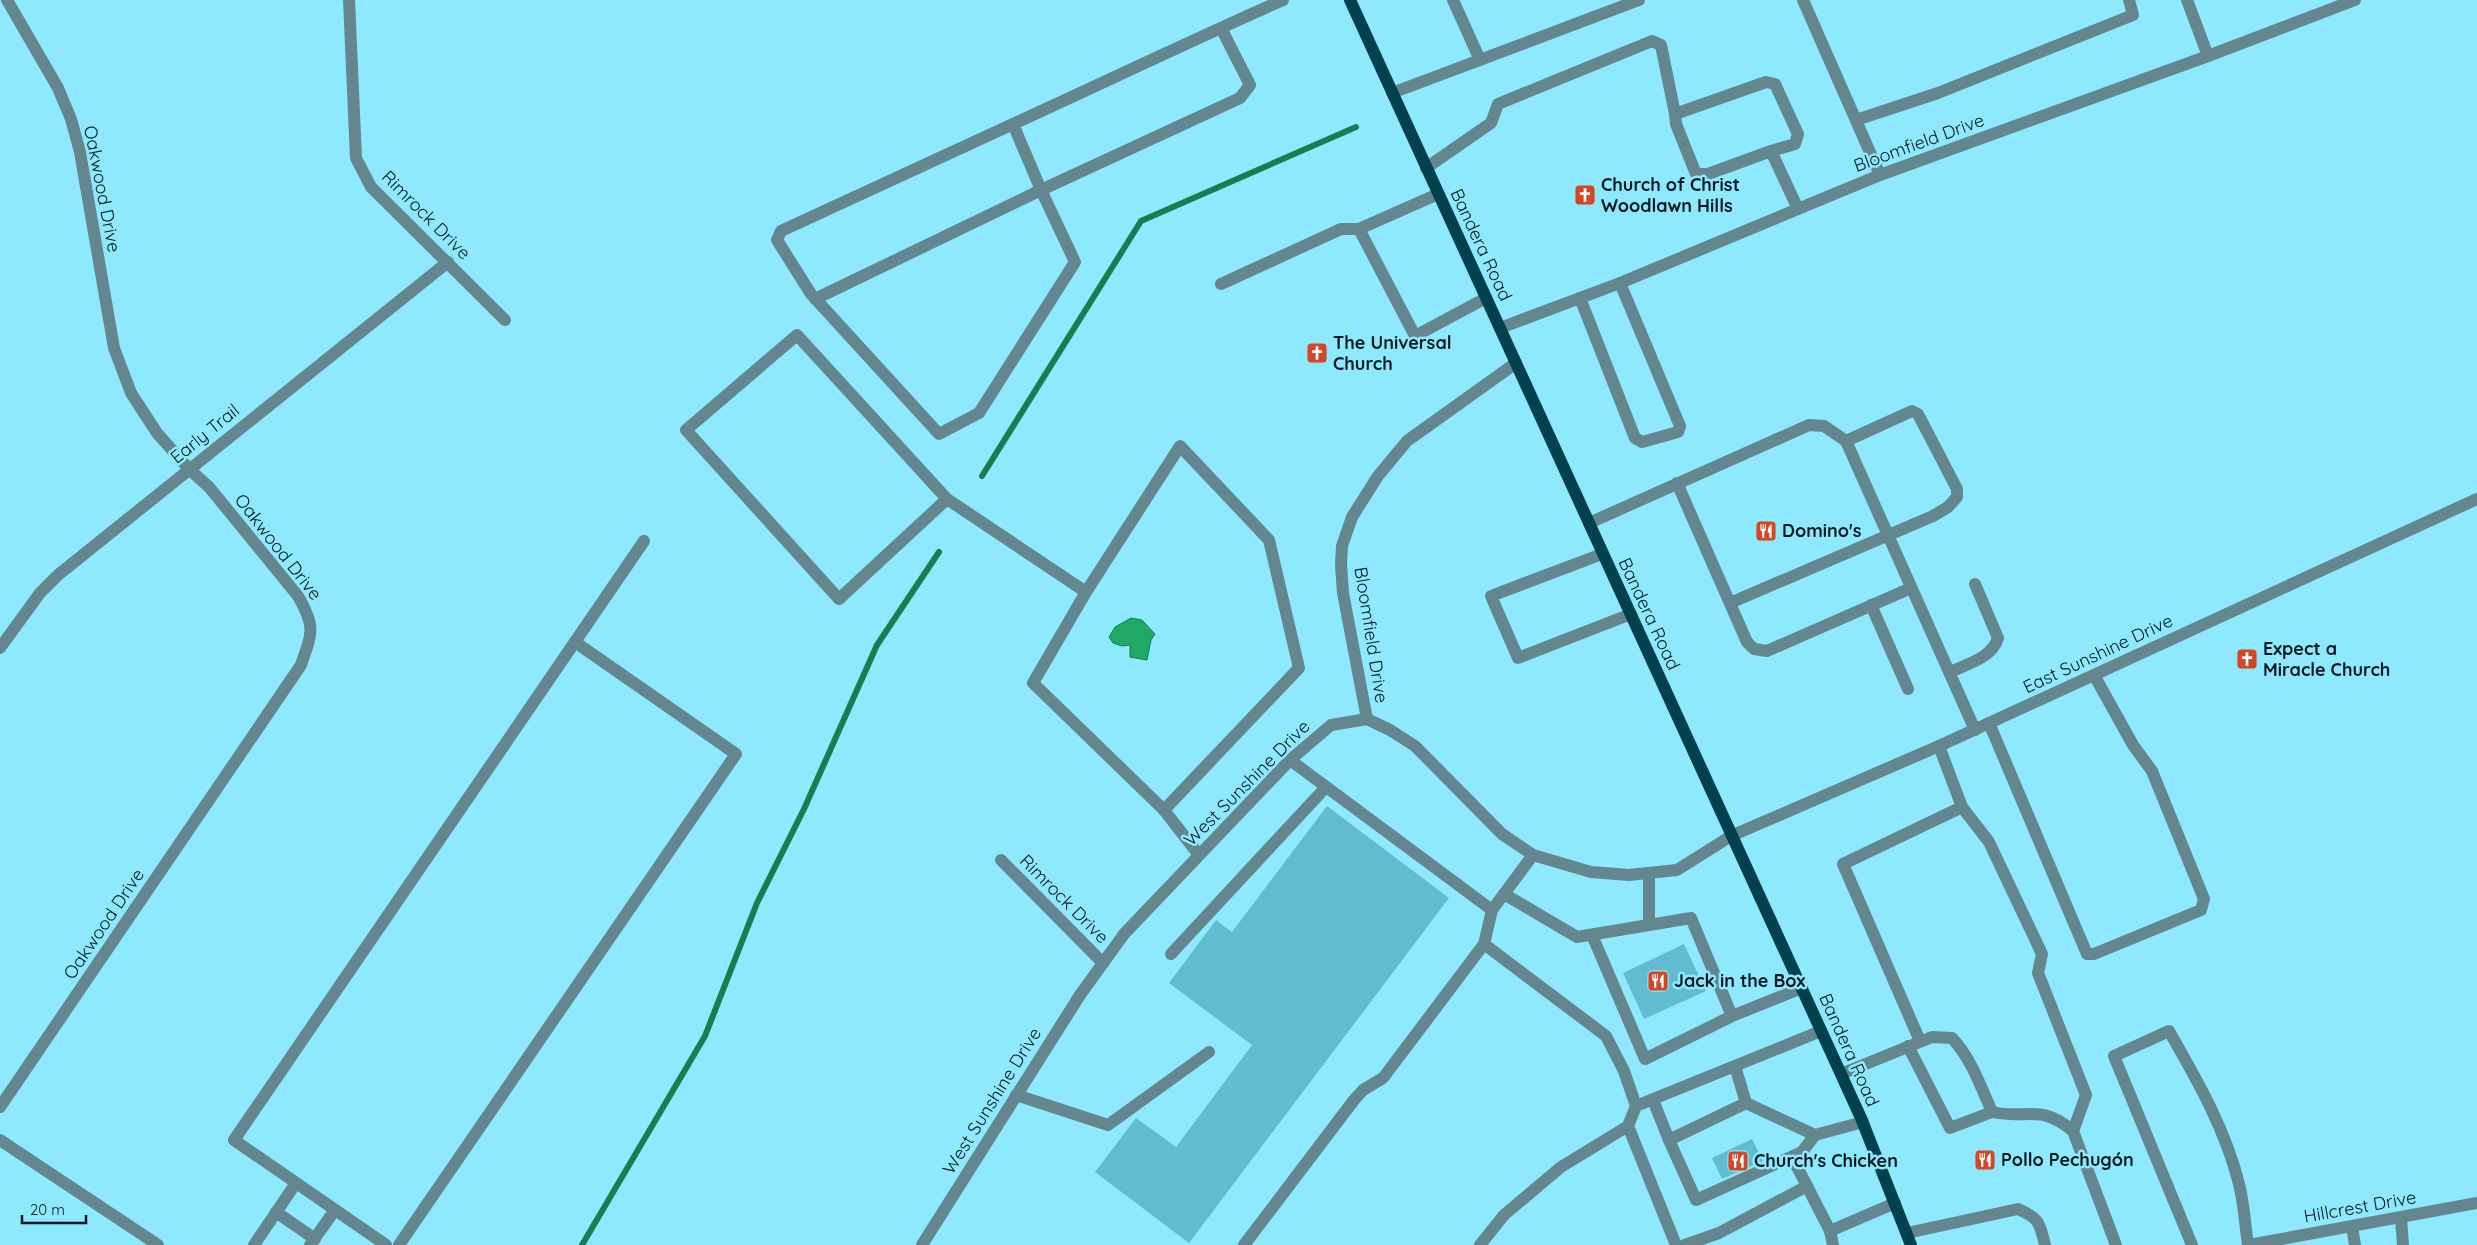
<svg xmlns="http://www.w3.org/2000/svg" width="2477" height="1245" font-family="Quicksand,sans-serif">
  <style>
    .water { fill: #1fa964; stroke: #167e4f }
    .lines { fill: none; stroke-linecap: round; stroke-linejoin: round }
    .stream { stroke: #167e4f; stroke-width: 6 }
    .building { fill: #62bcd1 }
    .minor { stroke: #64868f; stroke-width: 12 }
    .major { stroke: #00414d; stroke-width: 12 }
    .labels { text-anchor: middle; stroke-width: 5; stroke-linejoin: round; paint-order: stroke }
    .street-label { font-size: 18px; fill: #00191f; stroke: #8fe9fe }
    .poi-label { font-size: 18px; font-weight: bold; fill: #00191f; stroke: #8fe9fe; text-anchor: start }
  </style>
  <rect width="100%" height="100%" fill="#8fe9fe"/>
  <!-- water -->
  <polygon class="water" points="1131,618 1142,620 1155,634 1151,640 1147,660 1130,657 1130,645 1122,646 1113,643 1109,637 1115,627"/>
  <g class="lines">
    <!-- stream -->
    <g class="stream">
      <polyline points="982,476 1141,221 1356,127"/>
      <polyline points="582,1245 705,1036 757,903 804,809 877,645 939,552"/>
    </g>
  </g>
  <!-- building -->
  <g class="building">
    <polygon points="1327,806 1449,898 1189,1243 1095,1172 1136,1118 1176,1147 1252,1045 1169,983 1216,920 1232,932"/>
    <polygon points="1684,944 1706,991 1644,1019 1623,973"/>
    <polygon points="1752,1139 1763,1161 1722,1179 1712,1158"/>
  </g>
  <g class="lines">
    <!-- minor -->
    <g class="minor">
      <polyline points="349,0 356,158 371,187 505,320"/>
      <polyline points="1453,0 1480,60"/>
      <polyline points="1803,0 1880,175"/>
      <polyline points="2187,0 2208,56"/>
      <path d="M1221,28L1250,85L1240,98L1041,190L1013,124C1103,83 1192,40 1283,0"/>
      <polyline points="1392,93 1639,0"/>
      <polyline points="1856,120 1938,93 2133,15 2129,0"/>
      <polyline points="1771,151 1708,174 1696,174 1676,124 1675,114 1766,82 1775,84 1798,134 1795,144 1771,151 1798,209"/>
      <polyline points="1426,168 1491,123 1498,104 1652,41 1661,45 1675,114"/>
      <polyline points="1359,229 1438,194"/>
      <polyline points="1221,284 1341,229 1359,229 1415,336 1486,298"/>
      <polyline points="1580,298 1635,438 1642,442 1678,432 1680,426 1620,283"/>
      <polyline points="815,299 1041,190 1075,262 979,413 939,434 811,294 777,240 781,231 1013,124"/>
      <polyline points="1500,328 1620,283 1880,175 2208,56 2355,0"/>
      <polyline points="1677,483 1747,642 1754,649 1767,651 1911,588"/>
      <polyline points="947,499 839,599 686,430 797,335 947,499 1086,592 1180,446 1269,540 1299,668 1164,810 1199,855"/>
      <polyline points="1589,523 1809,425 1824,426 1846,441 1975,730"/>
      <polyline points="1602,554 1491,596 1518,658 1631,614"/>
      <polyline points="1086,592 1033,683 1164,810"/>
      <polyline points="1730,603 1933,516 1948,507 1957,497 1957,489 1918,414 1912,411 1846,441"/>
      <polyline points="1871,605 1908,689"/>
      <polyline points="0,648 40,593 58,575 448,262"/>
      <path d="M1950,672C1967,664 1992,658 1998,638L1975,584"/>
      <polyline points="1367,719 1343,593 1341,565 1342,546 1352,517 1378,476 1407,441 1516,363"/>
      <polyline points="1989,723 2087,954 2094,954 2201,910 2204,899 2152,771 2133,745 2094,675"/>
      <polyline points="1939,746 1962,807 1989,842 2042,954 2038,973 2086,1095 2073,1131"/>
      <polyline points="1290,760 1492,910"/>
      <polyline points="1001,860 1103,963"/>
      <polyline points="1649,874 1649,925 1691,918 1732,1016 1802,988"/>
      <polyline points="1504,894 1577,937 1649,925"/>
      <polyline points="1592,935 1645,1059 1732,1016"/>
      <polyline points="1484,944 1606,1036 1624,1071 1636,1106"/>
      <polyline points="1171,954 1326,787"/>
      <polyline points="1920,1041 1843,864 1962,807"/>
      <polyline points="1908,1046 1950,1128 1992,1112"/>
      <polyline points="1735,1066 1746,1103"/>
      <path d="M1841,1074L1932,1037L1952,1038C1971,1058 1981,1087 1992,1112C2029,1120 2039,1103 2073,1131L2116,1245"/>
      <polyline points="1016,1095 1108,1125 1209,1052"/>
      <polyline points="1653,1100 1669,1140"/>
      <path d="M0,1107L301,665C312,633 316,627 298,596L209,487L189,469L157,433L131,393L114,348L80,152L71,119L58,88L7,0"/>
      <polyline points="1815,1135 1746,1103 1669,1140 1696,1200 1802,1152 1815,1135 1863,1122"/>
      <polyline points="0,1140 158,1245"/>
      <polyline points="1792,1157 1807,1186"/>
      <polyline points="276,1212 315,1239"/>
      <polyline points="2401,1218 2403,1245"/>
      <polyline points="2352,1227 2355,1245"/>
      <polyline points="1830,1231 1895,1203"/>
      <path d="M1907,1233L2018,1209C2039,1218 2040,1223 2045,1245"/>
      <polyline points="254,1245 296,1183"/>
      <polyline points="310,1245 335,1210"/>
      <polyline points="386,1245 234,1140 644,541"/>
      <polyline points="399,1245 736,754 575,642"/>
      <polyline points="922,1245 1080,995 1124,934 1290,760 1331,725 1367,719 1390,730 1415,746 1502,834 1533,855 1591,872 1629,875 1677,870 1731,836 1939,746 2477,499"/>
      <polyline points="1244,1245 1354,1100 1363,1090 1383,1078 1484,944 1492,910 1533,855"/>
      <polyline points="1480,1245 1504,1215 1561,1167 1628,1126"/>
      <polyline points="1676,1245 1628,1126 1636,1106 1821,1031"/>
      <polyline points="1685,1245 1719,1233 1807,1186 1830,1231 1833,1245"/>
      <path d="M2192,1245L2114,1056L2169,1031C2197,1080 2225,1128 2239,1184C2244,1203 2245,1225 2248,1245"/>
      <polyline points="2249,1245 2477,1203"/>
    </g>
    <!-- major -->
    <polyline class="major" points="1350,0 1861,1118 1911,1245"/>
  </g>
  <!-- icons -->
  <defs>
    <g id="church-square" transform="scale(1.125)"><rect x="-9" y="-9" width="18" height="18" rx="4" fill="#d24826" stroke="#8fe9fe"/><path d="M-1.2-6h2.4v3.5h3.3v2.4h-3.3V6h-2.4V-.1h-3.3v-2.4h3.3Z" fill="#fff"/></g>
    <g id="restaurant-square" transform="scale(1.125)"><rect x="-9" y="-9" width="18" height="18" rx="4" fill="#d24826" stroke="#8fe9fe"/><path d="M-5-6h1v4h1v-4h1v4h1v-4h1v5L-1.5 .5V6h-2V.5L-5-1ZM5-6V6H3V1.5H1.5Q1.5-4 5-6Z" fill="#fff"/></g>
  </defs>
  <g fill-rule="evenodd">
    <use href="#church-square" x="1585" y="195"/>
    <use href="#church-square" x="1317" y="353"/>
    <use href="#restaurant-square" x="1766" y="531"/>
    <use href="#church-square" x="2247" y="659"/>
    <use href="#restaurant-square" x="1658" y="981"/>
    <use href="#restaurant-square" x="1985" y="1160"/>
    <use href="#restaurant-square" x="1738" y="1161"/>
  </g>
  <g class="labels">
    <!-- street labels -->
    <g class="street-label">
      <text transform="translate(1919 143) rotate(-20)" y="6">Bloomfield Drive</text>
      <text transform="translate(102 189) rotate(79)" y="6">Oakwood Drive</text>
      <text transform="translate(426 215) rotate(45)" y="6">Rimrock Drive</text>
      <text transform="translate(1481 245) rotate(65)" y="6">Bandera Road</text>
      <text transform="translate(205 434) rotate(-39)" y="6">Early Trail</text>
      <text transform="translate(278 547) rotate(52)" y="6">Oakwood Drive</text>
      <text transform="translate(1649 614) rotate(65)" y="6">Bandera Road</text>
      <text transform="translate(1371 635) rotate(81)" y="6">Bloomfield Drive</text>
      <text transform="translate(2098 654) rotate(-25)" y="6">East Sunshine Drive</text>
      <text transform="translate(1247 783) rotate(-45)" y="6">West Sunshine Drive</text>
      <text transform="translate(1064 899) rotate(45)" y="6">Rimrock Drive</text>
      <text transform="translate(104 924) rotate(-56)" y="6">Oakwood Drive</text>
      <text transform="translate(1849 1050) rotate(66)" y="6">Bandera Road</text>
      <text transform="translate(992 1101) rotate(-58)" y="6">West Sunshine Drive</text>
      <text transform="translate(2360 1207) rotate(-10)" y="6">Hillcrest Drive</text>
    </g>
    <!-- poi labels -->
    <g class="poi-label">
      <text x="1601" y="191">Church of Christ<tspan x="1601" dy="21">Woodlawn Hills</tspan></text>
      <text x="1333" y="349">The Universal<tspan x="1333" dy="21">Church</tspan></text>
      <text x="1782" y="537">Domino's</text>
      <text x="2263" y="655">Expect a<tspan x="2263" dy="21">Miracle Church</tspan></text>
      <text x="1674" y="987">Jack in the Box</text>
      <text x="2001" y="1166">Pollo Pechugón</text>
      <text x="1754" y="1167">Church's Chicken</text>
    </g>
  </g>
  <!-- scale -->
  <path d="M22 1215v8h64v-8" fill="none" stroke="#00191f" stroke-width="2.5"/>
  <text x="30" y="1215" font-size="15" fill="#00191f" stroke="#8fe9fe" stroke-width="4" paint-order="stroke">20 m</text>
</svg>
